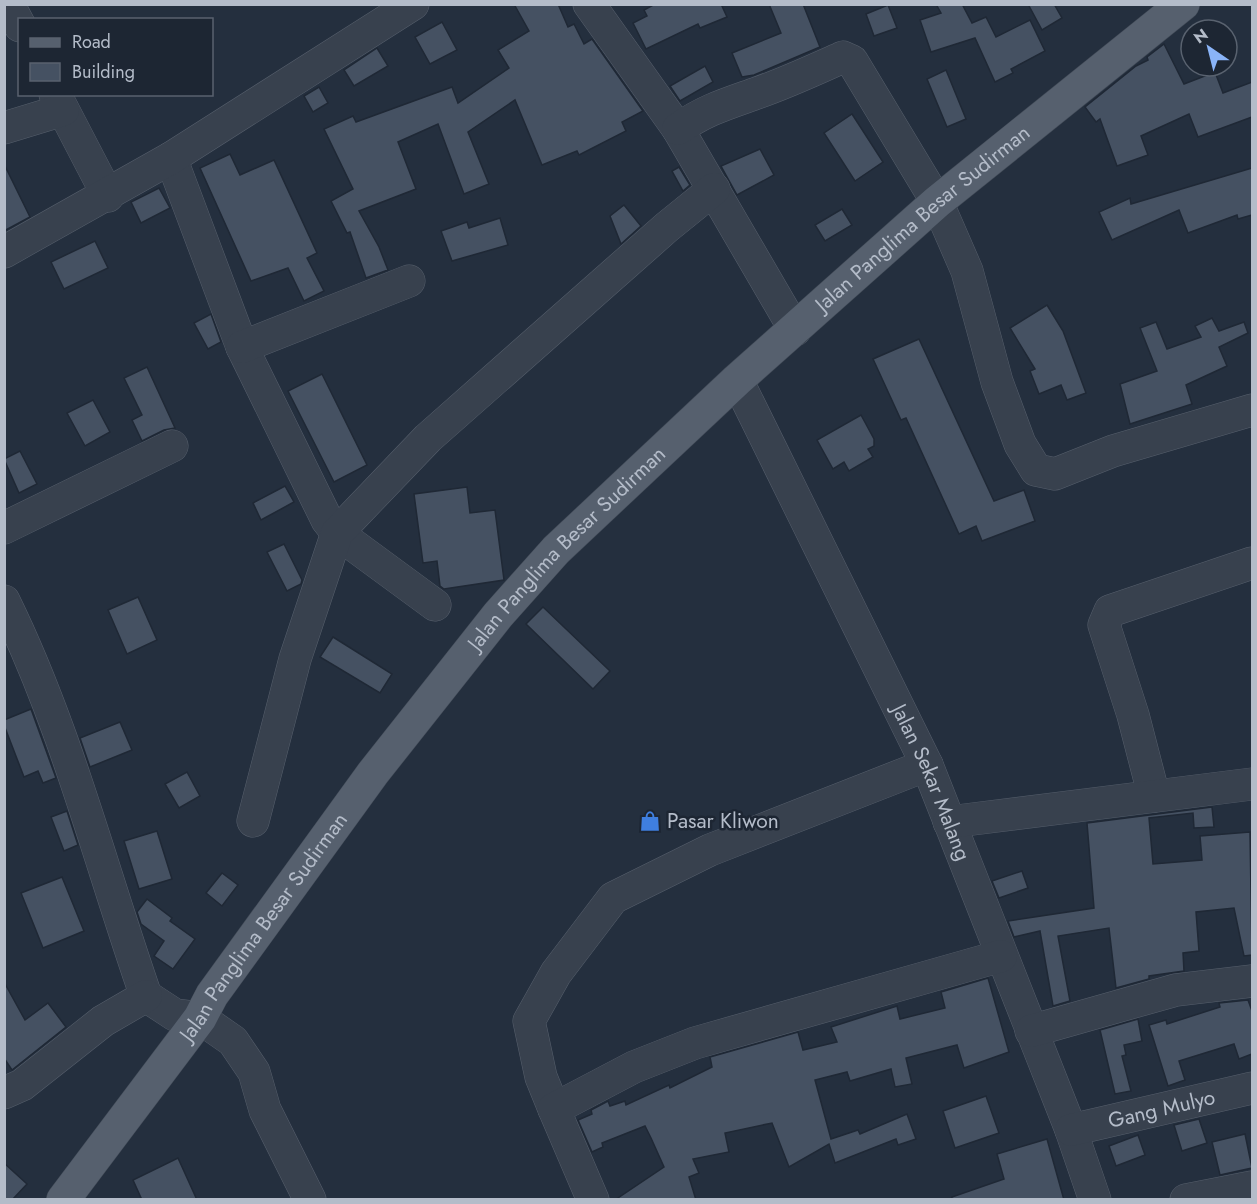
<svg xmlns="http://www.w3.org/2000/svg" width="1257" height="1204" font-family="Jost,sans-serif">
  <style>
    .building { fill: #455162; stroke: #1f2835; stroke-width: 1.5 }
    .lines { fill: none; stroke-linecap: round; stroke-linejoin: round }
    .minor-casing { stroke: #565f6c; stroke-width: 33 }
    .major-casing { stroke: #414a57; stroke-width: 34 }
    .minor { stroke: #38414e; stroke-width: 32 }
    .major { stroke: #56606e; stroke-width: 33 }
    .labels { text-anchor: middle; stroke-width: 5; stroke-linejoin: round; paint-order: stroke }
    .street-label { font-size: 21px; fill: #b4bcc9; stroke: #1d2633 }
    .poi-label { font-size: 21px; fill: #b4bcc9; stroke: #1d2633; text-anchor: start }
  </style>
  <rect width="100%" height="100%" fill="#242f3e"/>
  <!-- building -->
  <g class="building">
    <polygon points="514,4 558,4 568,27 574,24 584,44 592,39 643,111 622,122 626,131 579,155 577,151 542,165 515,100 468,132 489,184 464,194 438,124 398,142 416,189 359,211 379,247 388,270 366,278 350,232 347,233 331,201 353,189 324,129 353,116 356,122 452,87 458,103 509,68 498,50 529,31"/>
    <polygon points="655,4 721,4 727,17 700,28 698,24 646,49 633,23 647,16 644,10"/>
    <polygon points="769,4 803,4 820,47 754,75 742,77 732,53 781,33"/>
    <polygon points="936,4 962,4 972,23 986,17 996,37 1030,20 1045,51 1011,69 1013,73 995,82 975,38 931,52 920,20 941,13"/>
    <polygon points="1028,4 1054,4 1062,18 1042,30"/>
    <polygon points="888,5 897,28 874,36 866,14"/>
    <polygon points="442,22 457,50 430,64 415,37"/>
    <polygon points="1164,44 1184,84 1215,72 1223,93 1252,82 1252,117 1198,137 1189,114 1141,136 1148,155 1117,166 1100,119 1096,122 1085,107 1136,66 1148,60 1147,57"/>
    <polygon points="377,48 388,66 354,86 344,70"/>
    <polygon points="705,66 713,82 680,101 670,86"/>
    <polygon points="946,70 966,119 947,127 927,79"/>
    <polygon points="319,87 328,103 313,112 304,96"/>
    <polygon points="852,114 883,162 855,181 824,133"/>
    <polygon points="760,149 774,175 737,195 721,166"/>
    <polygon points="230,154 240,175 274,160 317,253 307,258 324,291 304,301 288,268 251,281 200,168"/>
    <polygon points="4,164 30,217 4,231"/>
    <polygon points="679,167 690,185 683,191 672,171"/>
    <polygon points="1252,168 1252,215 1238,219 1237,215 1188,233 1179,210 1112,240 1099,212 1130,198 1131,204"/>
    <polygon points="159,188 170,208 141,223 131,202"/>
    <polygon points="624,205 641,226 621,244 610,216"/>
    <polygon points="842,209 852,225 825,241 815,225"/>
    <polygon points="500,218 508,245 452,261 441,231 467,222 469,228"/>
    <polygon points="95,241 108,268 64,289 51,262"/>
    <polygon points="1047,305 1063,331 1086,393 1067,400 1061,385 1039,394 1030,371 1035,369 1010,328"/>
    <polygon points="211,314 221,342 208,349 194,323"/>
    <polygon points="1212,318 1219,331 1244,322 1248,333 1219,347 1227,366 1186,385 1192,404 1130,424 1120,384 1157,371 1140,328 1156,322 1167,349 1201,337 1195,326"/>
    <polygon points="919,339 994,501 1024,490 1035,521 982,541 976,526 959,534 906,418 901,420 873,359"/>
    <polygon points="147,367 175,428 164,430 142,441 132,420 142,415 124,378"/>
    <polygon points="322,374 367,465 334,482 288,391"/>
    <polygon points="93,400 110,432 85,446 67,413"/>
    <polygon points="861,415 874,439 874,446 868,449 873,457 849,471 844,462 833,469 817,440"/>
    <polygon points="20,451 37,484 19,493 4,459"/>
    <polygon points="285,486 294,502 261,520 253,503"/>
    <polygon points="467,487 470,513 495,510 504,580 444,589 440,586 437,561 423,563 414,494"/>
    <polygon points="284,544 302,580 301,584 287,591 267,552"/>
    <polygon points="138,597 157,640 127,654 108,610"/>
    <polygon points="543,607 610,671 593,689 526,624"/>
    <polygon points="333,637 392,674 380,693 320,657"/>
    <polygon points="31,709 56,778 43,783 38,771 24,777 4,725 4,720"/>
    <polygon points="120,722 132,750 90,767 80,738"/>
    <polygon points="187,772 200,796 179,808 165,784"/>
    <polygon points="1212,807 1214,827 1194,828 1193,813 1149,818 1153,864 1202,860 1200,836 1250,832 1252,955 1244,956 1234,908 1196,912 1199,951 1183,953 1184,971 1149,976 1149,979 1116,988 1109,928 1058,936 1070,1001 1053,1006 1040,931 1014,937 1008,921 1094,908 1087,823"/>
    <polygon points="67,811 78,845 64,851 51,817"/>
    <polygon points="157,831 172,879 139,889 124,841"/>
    <polygon points="1022,871 1028,888 999,898 992,881"/>
    <polygon points="222,873 238,885 222,906 206,893"/>
    <polygon points="62,877 84,931 43,948 21,893"/>
    <polygon points="147,899 172,918 170,921 195,939 173,969 154,956 164,941 141,924 137,912"/>
    <polygon points="988,978 1009,1052 964,1068 957,1045 906,1058 912,1084 895,1087 891,1069 850,1081 847,1072 815,1080 831,1139 858,1130 860,1134 907,1114 916,1139 898,1145 896,1139 835,1163 829,1144 789,1167 772,1123 725,1133 729,1152 693,1159 699,1173 689,1177 696,1200 615,1200 664,1167 651,1138 645,1126 602,1143 603,1147 592,1152 578,1120 592,1114 591,1110 608,1101 610,1106 625,1101 626,1105 669,1085 670,1088 712,1067 710,1057 798,1032 803,1050 837,1042 831,1027 897,1006 900,1019 945,1008 941,992"/>
    <polygon points="4,982 25,1020 48,1003 66,1027 12,1070 4,1058"/>
    <polygon points="1248,1000 1252,1011 1252,1054 1239,1059 1234,1044 1179,1061 1185,1080 1168,1086 1149,1025 1166,1020 1167,1024 1220,1007 1219,1003"/>
    <polygon points="1138,1019 1142,1041 1124,1045 1126,1055 1122,1056 1131,1091 1115,1094 1100,1030"/>
    <polygon points="986,1096 999,1133 955,1148 943,1111"/>
    <polygon points="1199,1119 1207,1143 1182,1151 1174,1125"/>
    <polygon points="1245,1134 1252,1168 1220,1175 1212,1142"/>
    <polygon points="1138,1135 1145,1155 1116,1166 1109,1146"/>
    <polygon points="1047,1139 1064,1200 952,1200 952,1197 1004,1179 997,1154"/>
    <polygon points="178,1158 197,1200 142,1200 133,1180"/>
    <polygon points="4,1163 27,1184 12,1200 4,1200"/>
  </g>
  <g class="lines">
    <!-- minor casing -->
    <g class="minor-casing">
      <g id="minor">
        <polyline points="589,4 678,129 795,330"/>
        <polyline points="4,5 12,11 20,26"/>
        <polyline points="55,94 108,196"/>
        <polyline points="4,128 63,110"/>
        <path d="M678,129C705,110 726,104 757,93C786,83 814,70 843,57L852,61L937,202L967,271L997,382L1020,444L1036,470L1055,474L1113,451L1252,410"/>
        <polyline points="171,158 242,347 327,520 337,533 435,605"/>
        <polyline points="4,252 171,158 413,4"/>
        <polyline points="242,347 409,281"/>
        <path id="s1" d="M737,380L927,765L1071,1130L1095,1200"/>
        <polyline points="4,528 172,446"/>
        <path d="M4,601C66,727 100,864 146,996L175,1015L200,1018L233,1041L254,1072L265,1110L310,1200"/>
        <polyline points="1154,796 1133,715 1104,625 1110,611 1252,563"/>
        <polyline points="253,821 295,659 337,533 428,438 667,227 714,189"/>
        <polyline points="949,822 1252,784"/>
        <polyline points="1031,1031 1176,990 1252,981"/>
        <polyline points="4,1093 22,1085 103,1021 146,996"/>
        <polyline points="554,1109 541,1077 529,1021 556,973 613,898 710,850 927,765"/>
        <path id="s2" d="M1071,1130L1252,1088"/>
        <polyline points="593,1200 554,1109 634,1067 695,1043 1001,956"/>
        <polyline points="1186,1200 1252,1187"/>
      </g>
    </g>
    <!-- major casing -->
    <g class="major-casing">
      <g id="major">
        <path id="s3" d="M63,1200L200,1018L212,995L373,773L498,615L556,550L737,380L937,202L1183,4"/>
      </g>
    </g>
    <!-- minor -->
    <use href="#minor" class="minor"/>
    <!-- major -->
    <use href="#major" class="major"/>
  </g>
  <!-- icons -->
  <defs>
    <g id="shop-bare" transform="scale(1.62)"><path d="M-5-2.5h2.3a2.7 3.5 0 0 1 5.4 0H5L5.5 6h-11ZM-1.5-2.5h3a1.5 2.3 0 0 0-3 0Z" fill="#3f7fe0" stroke="#1d2633" stroke-width="2.5" paint-order="stroke"/></g>
  </defs>
  <g fill-rule="evenodd">
    <use href="#shop-bare" x="650" y="821"/>
  </g>
  <g class="labels">
    <!-- street labels -->
    <g class="street-label">
      <text dy="7" stroke="none"><textPath href="#s3" startOffset="1311">Jalan Panglima Besar Sudirman</textPath></text>
      <text dy="7" stroke="none"><textPath href="#s3" startOffset="825">Jalan Panglima Besar Sudirman</textPath></text>
      <text dy="7" stroke="none"><textPath href="#s1" startOffset="447">Jalan Sekar Malang</textPath></text>
      <text dy="7" stroke="none"><textPath href="#s3" startOffset="339">Jalan Panglima Besar Sudirman</textPath></text>
      <text dy="7" stroke="none"><textPath href="#s2" startOffset="93">Gang Mulyo</textPath></text>
    </g>
    <!-- poi labels -->
    <g class="poi-label">
      <text x="667" y="828">Pasar Kliwon</text>
    </g>
  </g>
  <!-- border -->
  <rect width="1257" height="1204" fill="none" stroke="#b4bcc9" stroke-width="12"/>
  <!-- legend -->
  <rect x="18" y="18" width="195" height="78" fill="#1d2633" stroke="#59626f" stroke-width="1.5"/>
  <rect x="30" y="38" width="30" height="9" fill="#56606e" stroke="#59626f" stroke-width="1.5"/>
  <text x="72" y="48" font-size="18" fill="#b4bcc9">Road</text>
  <rect x="30" y="63" width="30" height="18" fill="#455162" stroke="#59626f" stroke-width="1.5"/>
  <text x="72" y="78" font-size="18" fill="#b4bcc9">Building</text>
  <!-- north arrow -->
  <g transform="translate(1209 48) rotate(325)"><circle r="28" fill="#1d2633" stroke="#59626f" stroke-width="1.5"/>
  <path d="M0-4.5L10 22L0 15L-10 22Z" fill="#8ab4f8"/>
  <text y="-9" font-size="16" font-weight="bold" text-anchor="middle" fill="#b4bcc9">N</text>
  </g>
</svg>
